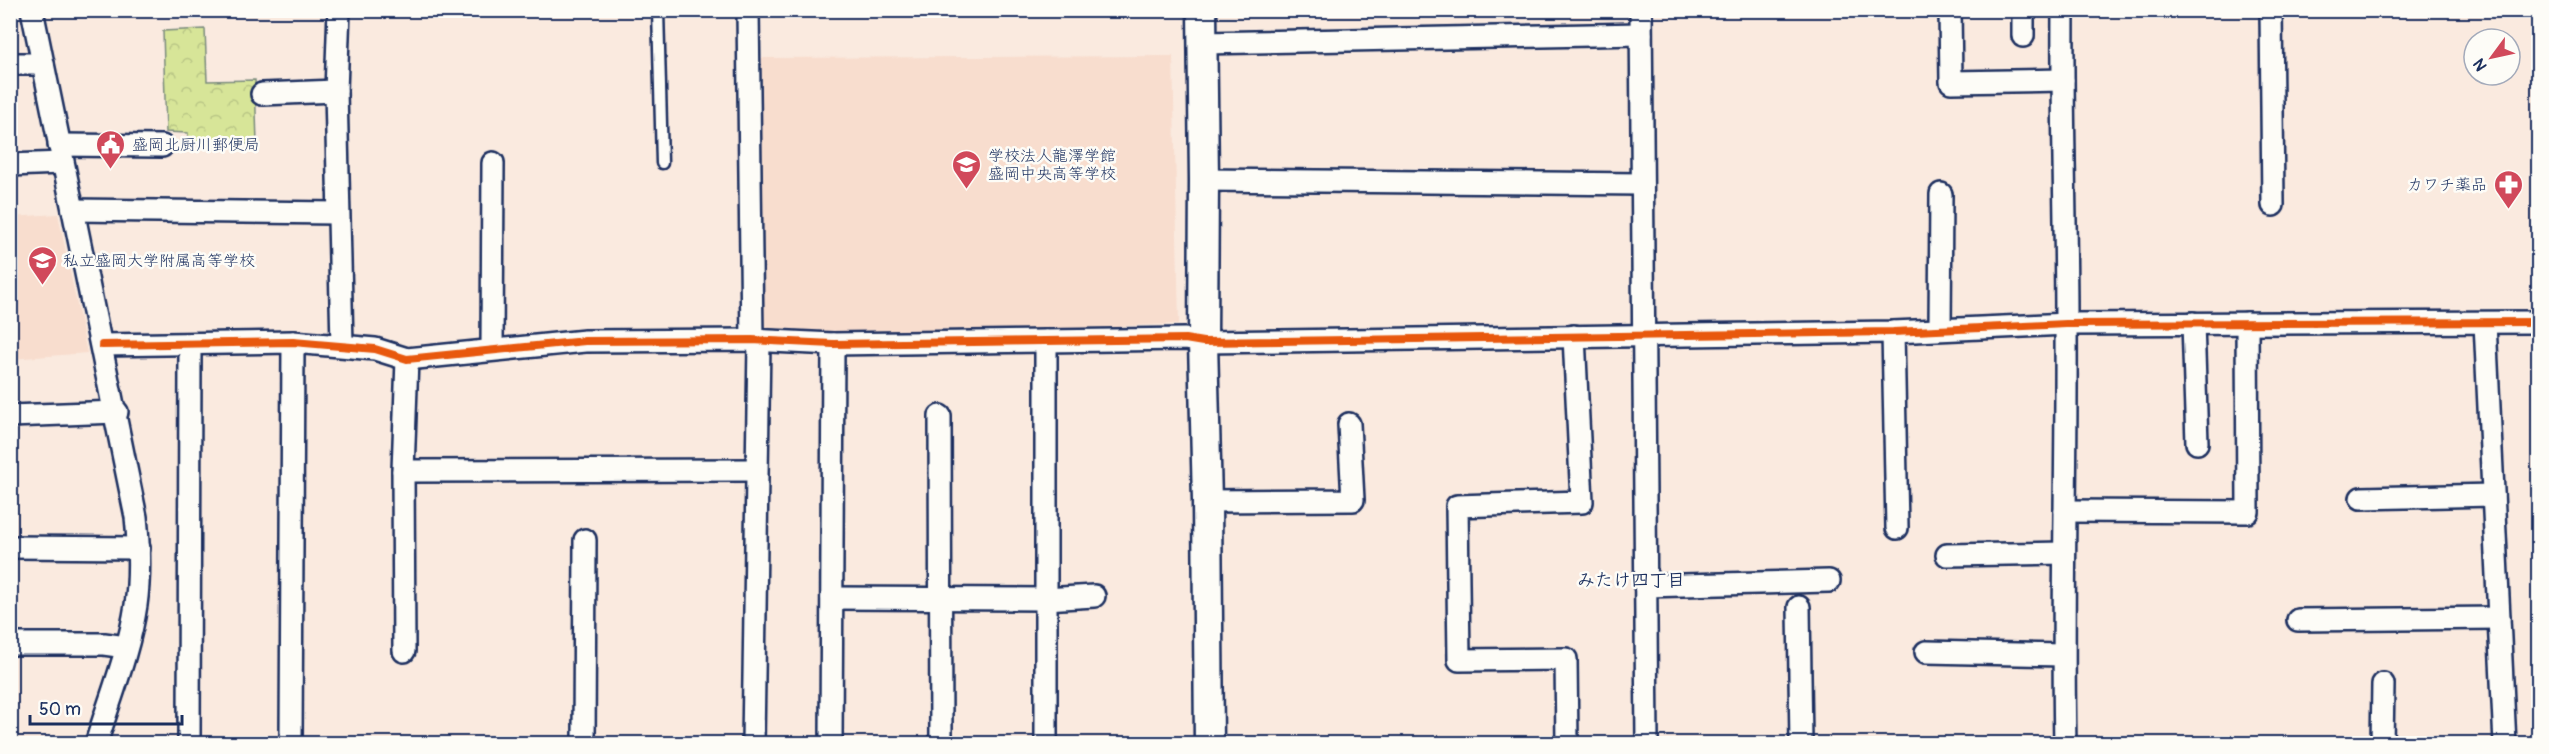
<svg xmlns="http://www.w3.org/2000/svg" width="2549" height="754" viewBox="0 0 2549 754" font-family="Pangolin,'Klee One',sans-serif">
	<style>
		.built { fill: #f8ddce }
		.forest { fill: url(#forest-crowns); stroke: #798a7b; stroke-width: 1.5 }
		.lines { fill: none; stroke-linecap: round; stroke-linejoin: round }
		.lane-casing { stroke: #1b2f5e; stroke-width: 15 }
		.street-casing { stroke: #1b2f5e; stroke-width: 26 }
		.secondary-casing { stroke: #1b2f5e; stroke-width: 33 }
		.lane { stroke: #fdfcf7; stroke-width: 10 }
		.street { stroke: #fdfcf7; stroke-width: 21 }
		.secondary { stroke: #fdfcf7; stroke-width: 28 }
		.cycleway-casing { stroke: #fdfcf7; stroke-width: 11 }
		.cycleway { stroke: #e8590c; stroke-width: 8 }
		.labels { text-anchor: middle; stroke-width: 5; stroke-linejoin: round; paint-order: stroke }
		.poi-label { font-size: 16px; fill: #1b2f5e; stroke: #fdfcf7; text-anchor: start }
		.neighbourhood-label { font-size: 18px; font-weight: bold; fill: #1b2f5e; stroke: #fdfcf7 }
	</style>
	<defs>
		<pattern id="forest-crowns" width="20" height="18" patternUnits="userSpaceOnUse" patternTransform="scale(1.5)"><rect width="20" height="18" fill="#d7e598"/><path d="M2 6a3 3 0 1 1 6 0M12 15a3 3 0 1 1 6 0" fill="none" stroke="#b8c585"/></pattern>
	</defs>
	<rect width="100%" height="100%" fill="#faeadf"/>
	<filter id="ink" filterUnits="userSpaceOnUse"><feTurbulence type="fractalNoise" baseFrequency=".0167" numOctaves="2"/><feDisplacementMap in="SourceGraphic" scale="12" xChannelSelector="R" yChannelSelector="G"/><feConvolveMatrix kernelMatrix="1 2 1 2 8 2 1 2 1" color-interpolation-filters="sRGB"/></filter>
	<g filter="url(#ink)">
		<g class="built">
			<path d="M1173 56 1179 324 1120 326 1119 331 772 336 758 323V58Z"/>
			<path d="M58 214 87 353 11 359V217Z"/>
		</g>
		<path class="forest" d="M205 29 207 81 255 80 257 144 188 143V133L166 132 163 31Z"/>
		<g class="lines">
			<defs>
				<path id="lane" d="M658 10 662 163"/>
				<g id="street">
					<path d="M32 10 136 517C139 546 140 576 136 605 129 652 110 698 96 744"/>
					<path d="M339 10 336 91 342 345"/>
					<path d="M748 10 752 340"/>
					<path d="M1641 10 1647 744"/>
					<path d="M1950 10 1951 82 2063 80"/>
					<path d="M2023 10V36"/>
					<path d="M2063 10C2062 115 2066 220 2066 325 2067 464 2062 604 2065 744"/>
					<path d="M2271 10 2273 205"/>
					<path d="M1203 43 1641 34"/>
					<path d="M10 64H43"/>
					<path d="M262 94 336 91"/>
					<path d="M59 145 162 146"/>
					<path d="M10 165 62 163"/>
					<path d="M1204 180 1642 184"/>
					<path d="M73 210 338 213"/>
					<path d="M2193 323 2197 443"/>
					<path d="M2485 323 2505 744"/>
					<path d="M1940 329 1941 194"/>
					<path d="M1893 332 1897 528"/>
					<path d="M102 345 293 342 375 349 407 359 585 341 752 340 833 344 1185 339 1203 342 1893 332 2066 324 2538 322"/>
					<path d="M492 349 493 163"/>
					<path d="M10 416 117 412"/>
					<path d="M940 416 941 744"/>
					<path d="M403 471 756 470"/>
					<path d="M2361 498 2493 495"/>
					<path d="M1207 501 1353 500 1349 424"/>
					<path d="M2065 511 2248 512 2247 323"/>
					<path d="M10 547 139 548"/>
					<path d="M1947 555 2064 553"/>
					<path d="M1645 586 1829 581"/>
					<path d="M832 598 1045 599 1094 596"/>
					<path d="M1799 607 1801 744"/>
					<path d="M2298 620 2499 618"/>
					<path d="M10 644H104L126 647"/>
					<path d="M404 651 403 471 407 359"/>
					<path d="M1926 652 2063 655"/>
					<path d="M189 744 190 344"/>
					<path d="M291 744 293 342"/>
					<path d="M584 744 585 540"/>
					<path d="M753 744 759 342"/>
					<path d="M831 744 833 344"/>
					<path d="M1046 744V341"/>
					<path d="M1567 744 1566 659 1459 660 1457 506 1582 502 1574 336"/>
					<path d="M2382 744 2383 684"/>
				</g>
				<path id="secondary" d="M1202 10 1204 180 1203 342 1207 501 1209 744"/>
			</defs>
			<use href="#lane" class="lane-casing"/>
			<use href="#street" class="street-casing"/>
			<use href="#secondary" class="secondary-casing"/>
			<use href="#lane" class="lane"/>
			<use href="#street" class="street"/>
			<use href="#secondary" class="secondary"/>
			<defs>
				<path id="cycleway" d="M102 345 293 342 375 349 407 359 585 341 752 340 833 344 1185 339 1203 342 1893 332 2066 324 2538 322"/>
			</defs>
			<use href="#cycleway" class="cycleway-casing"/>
			<use href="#cycleway" class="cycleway"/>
		</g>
	</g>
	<defs>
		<symbol id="civic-pin" viewBox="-11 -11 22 30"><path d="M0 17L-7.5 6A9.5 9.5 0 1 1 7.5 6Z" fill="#d1495b" stroke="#fdfcf7"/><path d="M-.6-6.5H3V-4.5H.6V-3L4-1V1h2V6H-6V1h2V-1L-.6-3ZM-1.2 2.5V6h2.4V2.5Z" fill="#fff"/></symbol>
		<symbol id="school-pin" viewBox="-11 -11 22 30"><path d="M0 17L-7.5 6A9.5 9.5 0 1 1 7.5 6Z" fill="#d1495b" stroke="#fdfcf7"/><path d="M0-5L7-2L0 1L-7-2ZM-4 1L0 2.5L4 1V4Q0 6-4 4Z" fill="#fff"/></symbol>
		<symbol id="pharmacy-pin" viewBox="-11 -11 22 30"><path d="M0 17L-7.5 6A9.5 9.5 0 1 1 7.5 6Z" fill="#d1495b" stroke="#fdfcf7"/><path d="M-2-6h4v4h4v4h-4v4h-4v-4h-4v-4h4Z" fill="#fff"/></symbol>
	</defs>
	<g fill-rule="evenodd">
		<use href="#civic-pin" x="94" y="128" width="33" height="45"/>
		<use href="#school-pin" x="950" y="148" width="33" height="45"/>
		<use href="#pharmacy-pin" x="2492" y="168" width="33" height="45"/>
		<use href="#school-pin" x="26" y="244" width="33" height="45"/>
	</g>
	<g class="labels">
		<g class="poi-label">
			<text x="132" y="150">盛岡北厨川郵便局</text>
			<text x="988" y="161">学校法人龍澤学館<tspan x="988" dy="18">盛岡中央高等学校</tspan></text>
			<text x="2487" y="190" text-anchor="end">カワチ薬品</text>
			<text x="63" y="266">私立盛岡大学附属高等学校</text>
		</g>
		<g class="neighbourhood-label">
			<text x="1631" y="586">みたけ四丁目</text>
		</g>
	</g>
	<rect width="2549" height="754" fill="none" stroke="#fdfcf7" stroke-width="36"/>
	<rect x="18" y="18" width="2513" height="718" fill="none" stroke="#1b2f5e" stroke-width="2" filter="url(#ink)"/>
	<g transform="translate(2492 57) rotate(237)"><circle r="28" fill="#fdfcf7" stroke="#a3aaba" stroke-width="1.5"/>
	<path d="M0-4.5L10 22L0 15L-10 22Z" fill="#d1495b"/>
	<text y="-9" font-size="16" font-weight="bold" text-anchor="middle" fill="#1b2f5e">N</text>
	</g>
	<path d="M30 715v9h152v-9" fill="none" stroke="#1b2f5e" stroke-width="3"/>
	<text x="39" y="715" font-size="18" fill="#1b2f5e" stroke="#fdfcf7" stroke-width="4.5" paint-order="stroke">50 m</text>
</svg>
